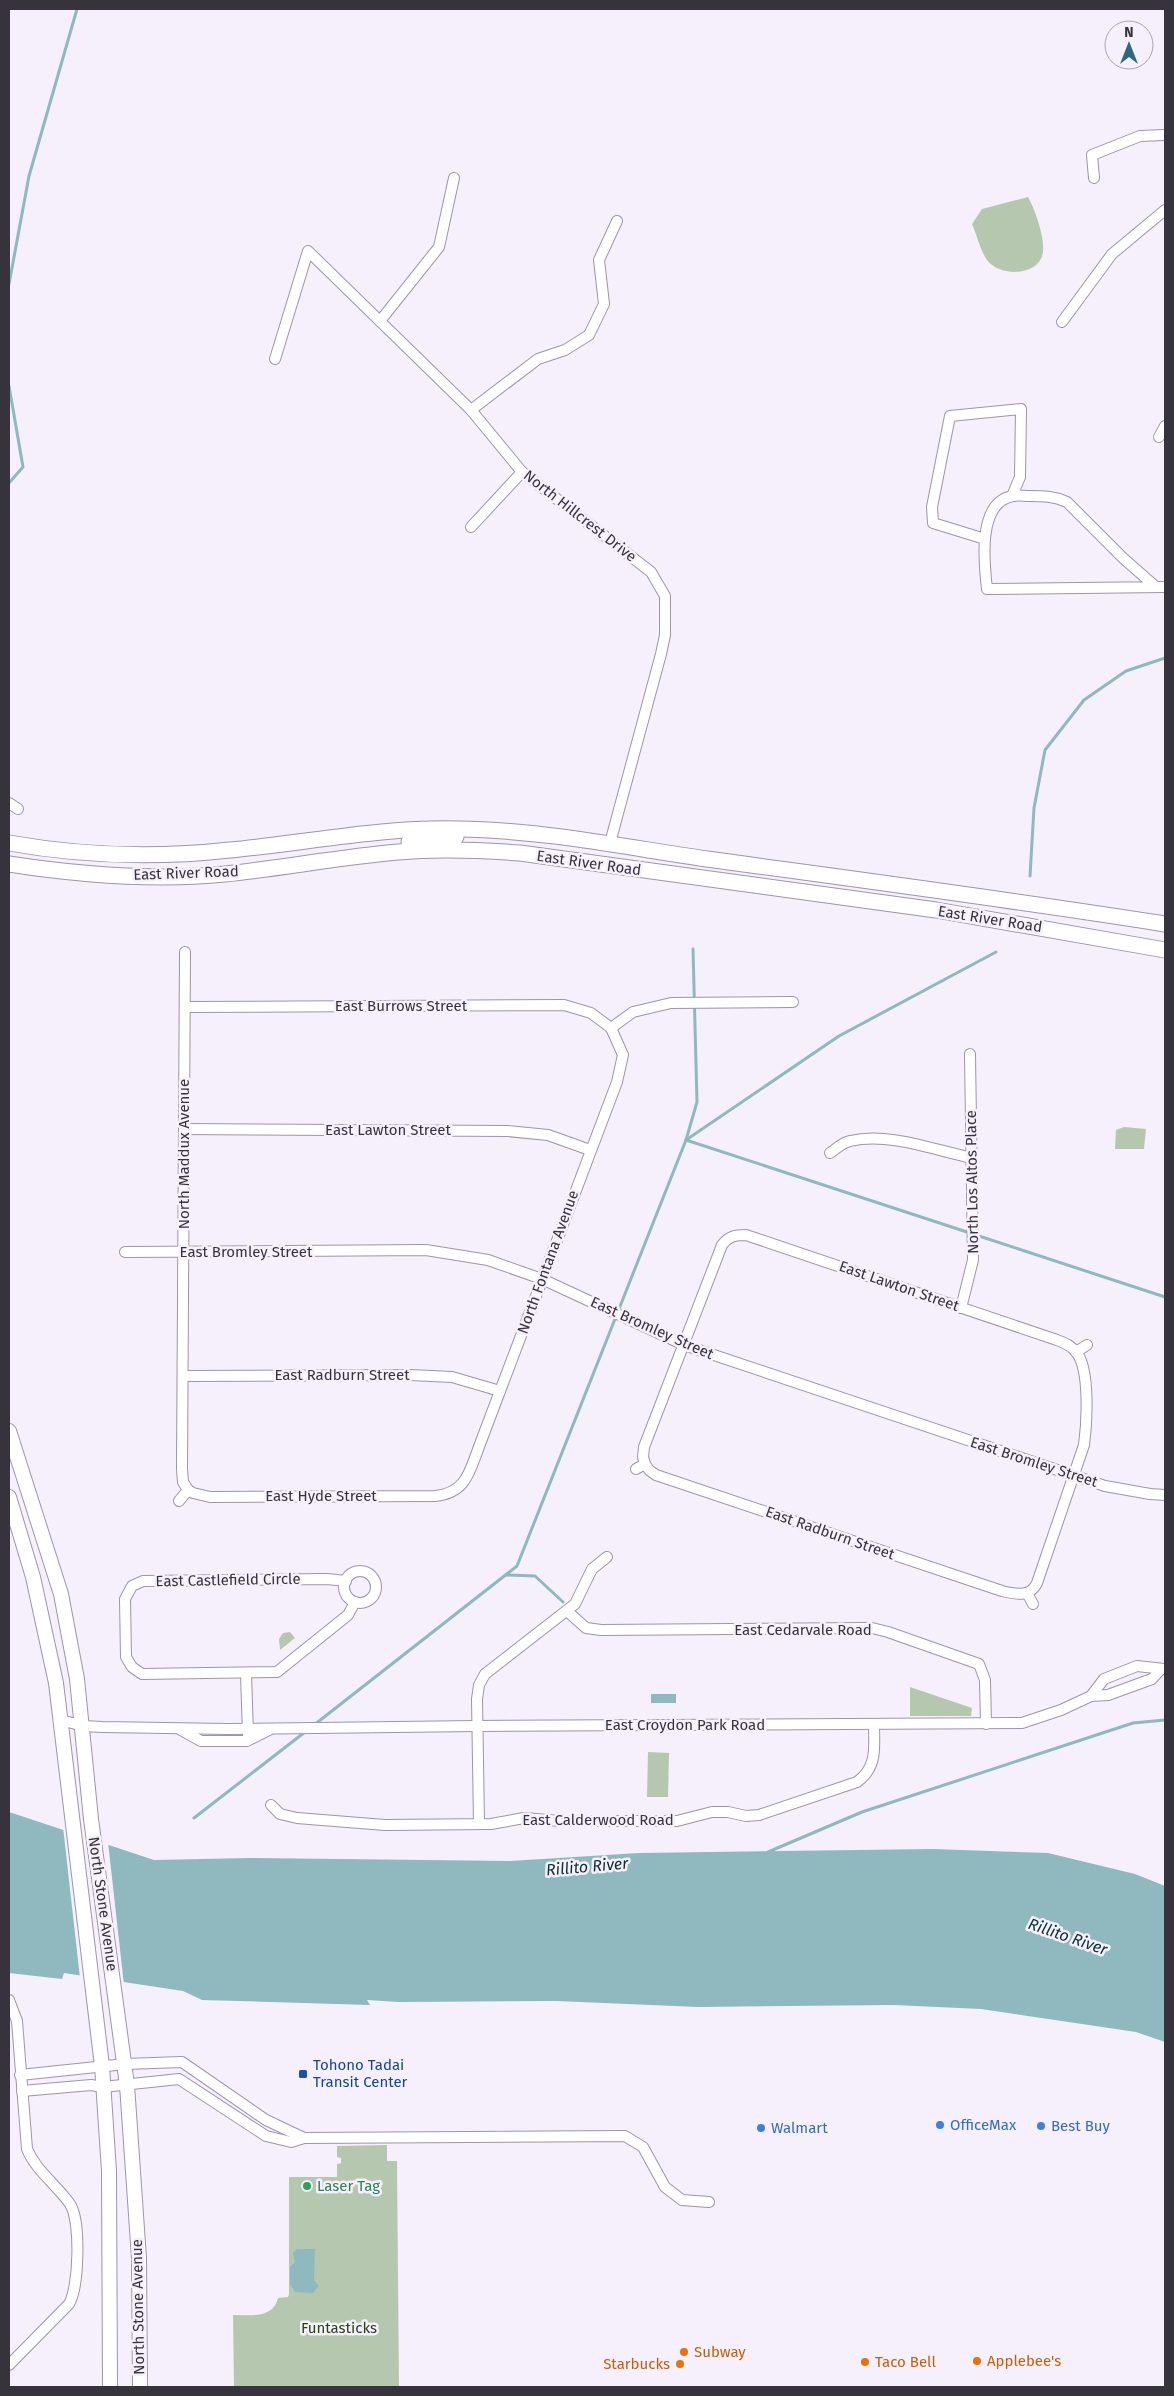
<svg xmlns="http://www.w3.org/2000/svg" width="1174" height="2396" viewBox="0 0 1174 2396" font-family="'Fira Sans',sans-serif">
	<style>
		.green { fill: #b6c7af }
		.water { fill: #8fb8bf }
		.pier { fill: #f5f0fb }
		.lines { fill: none; stroke-linecap: round; stroke-linejoin: round }
		.stream { stroke: #8fb8bf; stroke-width: 3 }
		.minor-casing { stroke: #9e94ac; stroke-width: 12 }
		.secondary-casing { stroke: #9e94ac; stroke-width: 16 }
		.primary-casing { stroke: #9e94ac; stroke-width: 17 }
		.minor { stroke: #fff; stroke-width: 10 }
		.secondary { stroke: #fff; stroke-width: 14 }
		.primary { stroke: #fff; stroke-width: 15 }
		.transit-dot { fill: #1a4fb4; stroke: #f5f0fb; stroke-width: 2 }
		.shop-dot { fill: #3f7fe0; stroke: #f5f0fb; stroke-width: 2 }
		.leisure-dot { fill: #2e9e5b; stroke: #f5f0fb; stroke-width: 2 }
		.food-dot { fill: #e8710a; stroke: #f5f0fb; stroke-width: 2 }
		.labels { text-anchor: middle; stroke-width: 5; stroke-linejoin: round; paint-order: stroke }
		.street-label { font-size: 15px; fill: #37333d; stroke: #f5f0fb }
		.transit-label { font-size: 15px; fill: #164399; stroke: #f5f0fb; text-anchor: start }
		.shop-label { font-size: 15px; fill: #366cbe; stroke: #f5f0fb; text-anchor: start }
		.leisure-label { font-size: 15px; fill: #27864d; stroke: #f5f0fb; text-anchor: start }
		.park-label { font-size: 15px; fill: #264219; stroke: #f5f0fb }
		.food-label { font-size: 15px; fill: #c56008; stroke: #f5f0fb; text-anchor: start }
		.water-label { font-size: 16px; font-style: italic; fill: #083137; stroke: #f5f0fb }
	</style>
	<rect width="100%" height="100%" fill="#f5f0fb"/>
	<g class="green">
		<path d="M1028 197C1035 209 1045 238 1043 252 1040 277 999 277 987 260 980 250 977 235 972 224L982 209Z"/>
		<path d="M1124 1127 1146 1129 1144 1149H1115L1116 1130Z"/>
		<path d="M290 1632 295 1638 280 1650 279 1639 283 1633Z"/>
		<path d="M910 1687 972 1708 971 1716H910Z"/>
		<path d="M648 1752 669 1753 668 1797H647Z"/>
		<path d="M387 2145V2161H397L399 2387H234L233 2315C250 2315 273 2319 278 2298L288 2297 289 2294V2177H337V2164L341 2163V2158L337 2157V2146Z"/>
	</g>
	<g class="water">
		<rect x="651" y="1694" width="25" height="9"/>
		<path d="M9 1812 154 1860 251 1858 510 1861 639 1853 933 1849 1048 1853 1135 1874 1165 1886V2042L1136 2032 981 2009 894 2005 698 2007 557 2001 399 2002 367 2000 370 2005 202 2000 183 1991 64 1973 62 1979 9 1973Z"/>
		<path d="M297 2249H315L314 2280 319 2286 313 2293 295 2292 290 2284V2267L295 2262 293 2253Z"/>
	</g>
	<path class="pier" d="M63 1827 108 1842 124 1985 80 1978Z"/>
	<g class="lines">
		<g class="stream">
			<path d="M9 284 29 176 77 9"/>
			<path d="M9 386 23 467 9 483"/>
			<path d="M1030 876 1034 808 1045 750 1084 700 1126 671 1165 658"/>
			<path d="M693 949 697 1102 686 1140 970 1233"/>
			<path d="M976 1235 1165 1297"/>
			<path d="M506 1575 535 1576 563 1602"/>
			<path d="M314 1725 517 1566 686 1140 839 1036 996 952"/>
			<path d="M194 1818 305 1732"/>
			<path d="M768 1852 862 1812 1133 1723 1165 1720"/>
		</g>
		<defs>
			<g id="minor">
				<path d="M1094 178 1092 155 1140 136 1165 135"/>
				<path d="M380 321 439 247 454 178"/>
				<path d="M1062 322 1112 254 1165 210"/>
				<path d="M275 359 308 251 471 410 522 472 651 572 665 596V635L661 654 610 843"/>
				<path d="M471 410 538 359 565 350 589 335 604 304 599 260 617 221"/>
				<path d="M1159 437 1165 426"/>
				<path d="M471 527 522 472"/>
				<path d="M985 539 933 523 932 507 950 416 1021 409 1020 477 1012 496"/>
				<path d="M1156 587 1123 558 1067 502C1054 496 1043 496 1029 496 1024 496 1018 495 1013 496 977 502 984 563 987 589L1165 587"/>
				<path d="M9 803 18 809"/>
				<path d="M185 1007 564 1005 591 1013 611 1028"/>
				<path d="M611 1028 633 1012 671 1003 793 1002"/>
				<path d="M184 1129 507 1131 548 1135 590 1150"/>
				<path d="M830 1153C836 1149 843 1142 850 1141 889 1132 934 1150 972 1158"/>
				<path d="M125 1252 426 1250 488 1260 542 1279 684 1345 1105 1486 1150 1494 1165 1495"/>
				<path d="M961 1308 973 1260 970 1054"/>
				<path d="M1076 1352 1087 1345"/>
				<path d="M183 1376 410 1375 452 1377 500 1391"/>
				<path d="M636 1469 645 1464 649 1470 656 1475 1002 1591C1015 1594 1030 1598 1037 1583L1084 1445C1087 1423 1090 1371 1077 1353 1072 1346 1065 1343 1057 1340L746 1235C735 1235 729 1236 722 1245L644 1447 643 1457 645 1464"/>
				<path d="M188 1490 193 1493 210 1497 435 1496C467 1493 470 1470 480 1444L617 1082 623 1055 611 1028"/>
				<path d="M179 1501 188 1490 183 1482 182 1469 185 952"/>
				<circle cx="360" cy="1587" r="16"/>
				<path d="M346 1581 327 1579 143 1581 132 1586 125 1599 126 1657 132 1667 142 1674 277 1672 348 1615 355 1602"/>
				<path d="M1027 1593 1033 1604"/>
				<path d="M567 1611 586 1628 601 1630 872 1628 888 1632 979 1664 985 1680 986 1724"/>
				<path d="M246 1673 248 1735"/>
				<path d="M1091 1696 1104 1679 1137 1666 1164 1669"/>
				<path d="M61 1720 83 1726 102 1727 228 1729 477 1726 1022 1723 1061 1710 1091 1696 1108 1695 1152 1679 1161 1669"/>
				<path d="M181 1730 201 1741H247L269 1730"/>
				<path d="M271 1805 280 1814 297 1818 385 1825 491 1824 524 1818 560 1821H677L712 1812H728L746 1816 759 1815 857 1782C878 1767 874 1747 874 1724"/>
				<path d="M479 1824 477 1699 479 1685 485 1674 575 1604 592 1569 607 1557"/>
				<path d="M9 2000 17 2021 27 2149C36 2171 57 2185 70 2204 81 2221 79 2287 69 2304L9 2365"/>
				<path d="M20 2075 125 2064 182 2062 266 2120 304 2138"/>
				<path d="M22 2091 91 2085 103 2087 179 2079 266 2136 291 2142 304 2138 625 2136 643 2147 665 2187 682 2200 709 2202"/>
			</g>
			<g id="secondary">
				<path d="M9 1431 61 1594 77 1679 91 1819 127 2085 139 2258 140 2387"/>
				<path d="M9 1497 33 1577 56 1683 102 2066 109 2171 110 2387"/>
			</g>
			<g id="primary">
				<path d="M409 842 456 837"/>
				<path d="M9 843C82 856 157 858 230 850 306 843 381 827 458 829 542 830 624 847 707 859 860 880 1013 900 1165 924"/>
				<path d="M9 864C80 875 153 881 225 874 283 868 340 857 398 852 439 848 480 850 520 853L936 910 1165 950"/>
			</g>
		</defs>
		<use href="#minor" class="minor-casing"/>
		<use href="#secondary" class="secondary-casing"/>
		<use href="#primary" class="primary-casing"/>
		<use href="#minor" class="minor"/>
		<use href="#secondary" class="secondary"/>
		<use href="#primary" class="primary"/>
	</g>
	<rect class="transit-dot" x="298" y="2069" width="10" height="10" rx="2.5"/>
	<g class="shop-dot">
		<circle cx="940" cy="2125" r="5"/>
		<circle cx="1041" cy="2126" r="5"/>
		<circle cx="761" cy="2128" r="5"/>
	</g>
	<circle class="leisure-dot" cx="307" cy="2186" r="5"/>
	<g class="food-dot">
		<circle cx="684" cy="2352" r="5"/>
		<circle cx="977" cy="2361" r="5"/>
		<circle cx="865" cy="2362" r="5"/>
		<circle cx="680" cy="2364" r="5"/>
	</g>
	<g class="labels">
		<g class="street-label">
			<text transform="translate(580 516) rotate(38)" y="5">North Hillcrest Drive</text>
			<text transform="translate(589 863) rotate(8)" y="5">East River Road</text>
			<text transform="translate(186 873) rotate(-2)" y="5">East River Road</text>
			<text transform="translate(990 919) rotate(9)" y="5">East River Road</text>
			<text x="401" y="1011">East Burrows Street</text>
			<text x="388" y="1135">East Lawton Street</text>
			<text transform="translate(184 1154) rotate(-90)" y="5">North Maddux Avenue</text>
			<text transform="translate(972 1182) rotate(-91)" y="5">North Los Altos Place</text>
			<text x="246" y="1257">East Bromley Street</text>
			<text transform="translate(548 1262) rotate(-70)" y="5">North Fontana Avenue</text>
			<text transform="translate(899 1286) rotate(19)" y="5">East Lawton Street</text>
			<text transform="translate(652 1328) rotate(24)" y="5">East Bromley Street</text>
			<text x="342" y="1380">East Radburn Street</text>
			<text transform="translate(1034 1462) rotate(18)" y="5">East Bromley Street</text>
			<text x="321" y="1501">East Hyde Street</text>
			<text transform="translate(830 1533) rotate(19)" y="5">East Radburn Street</text>
			<text transform="translate(228 1580) rotate(-1)" y="5">East Castlefield Circle</text>
			<text x="803" y="1635">East Cedarvale Road</text>
			<text x="685" y="1730">East Croydon Park Road</text>
			<text x="598" y="1825">East Calderwood Road</text>
			<text transform="translate(103 1904) rotate(82)" y="5">North Stone Avenue</text>
			<text transform="translate(138 2307) rotate(-91)" y="5">North Stone Avenue</text>
		</g>
		<g class="transit-label">
			<text x="313" y="2070">Tohono Tadai<tspan x="313" dy="17">Transit Center</tspan></text>
		</g>
		<g class="shop-label">
			<text x="950" y="2130">OfficeMax</text>
			<text x="1051" y="2131">Best Buy</text>
			<text x="771" y="2133">Walmart</text>
		</g>
		<g class="leisure-label">
			<text x="317" y="2191">Laser Tag</text>
		</g>
		<g class="park-label">
			<text x="339" y="2333">Funtasticks</text>
		</g>
		<g class="food-label">
			<text x="694" y="2357">Subway</text>
			<text x="987" y="2366">Applebee's</text>
			<text x="875" y="2367">Taco Bell</text>
			<text x="670" y="2369" text-anchor="end">Starbucks</text>
		</g>
		<g class="water-label">
			<text transform="translate(587 1866) rotate(-5)" y="6">Rillito River</text>
			<text transform="translate(1068 1936) rotate(19)" y="6">Rillito River</text>
		</g>
	</g>
	<rect width="1174" height="2396" fill="none" stroke="#37333d" stroke-width="20"/>
	<g transform="translate(1129 45)"><circle r="24" fill="#f5f0fb" stroke="#a9a4af"/>
	<path d="M0-4L9 19L0 12L-9 19Z" fill="#2f6681"/>
	<text y="-8" font-size="14" font-weight="bold" text-anchor="middle" fill="#37333d">N</text>
	</g>
</svg>
